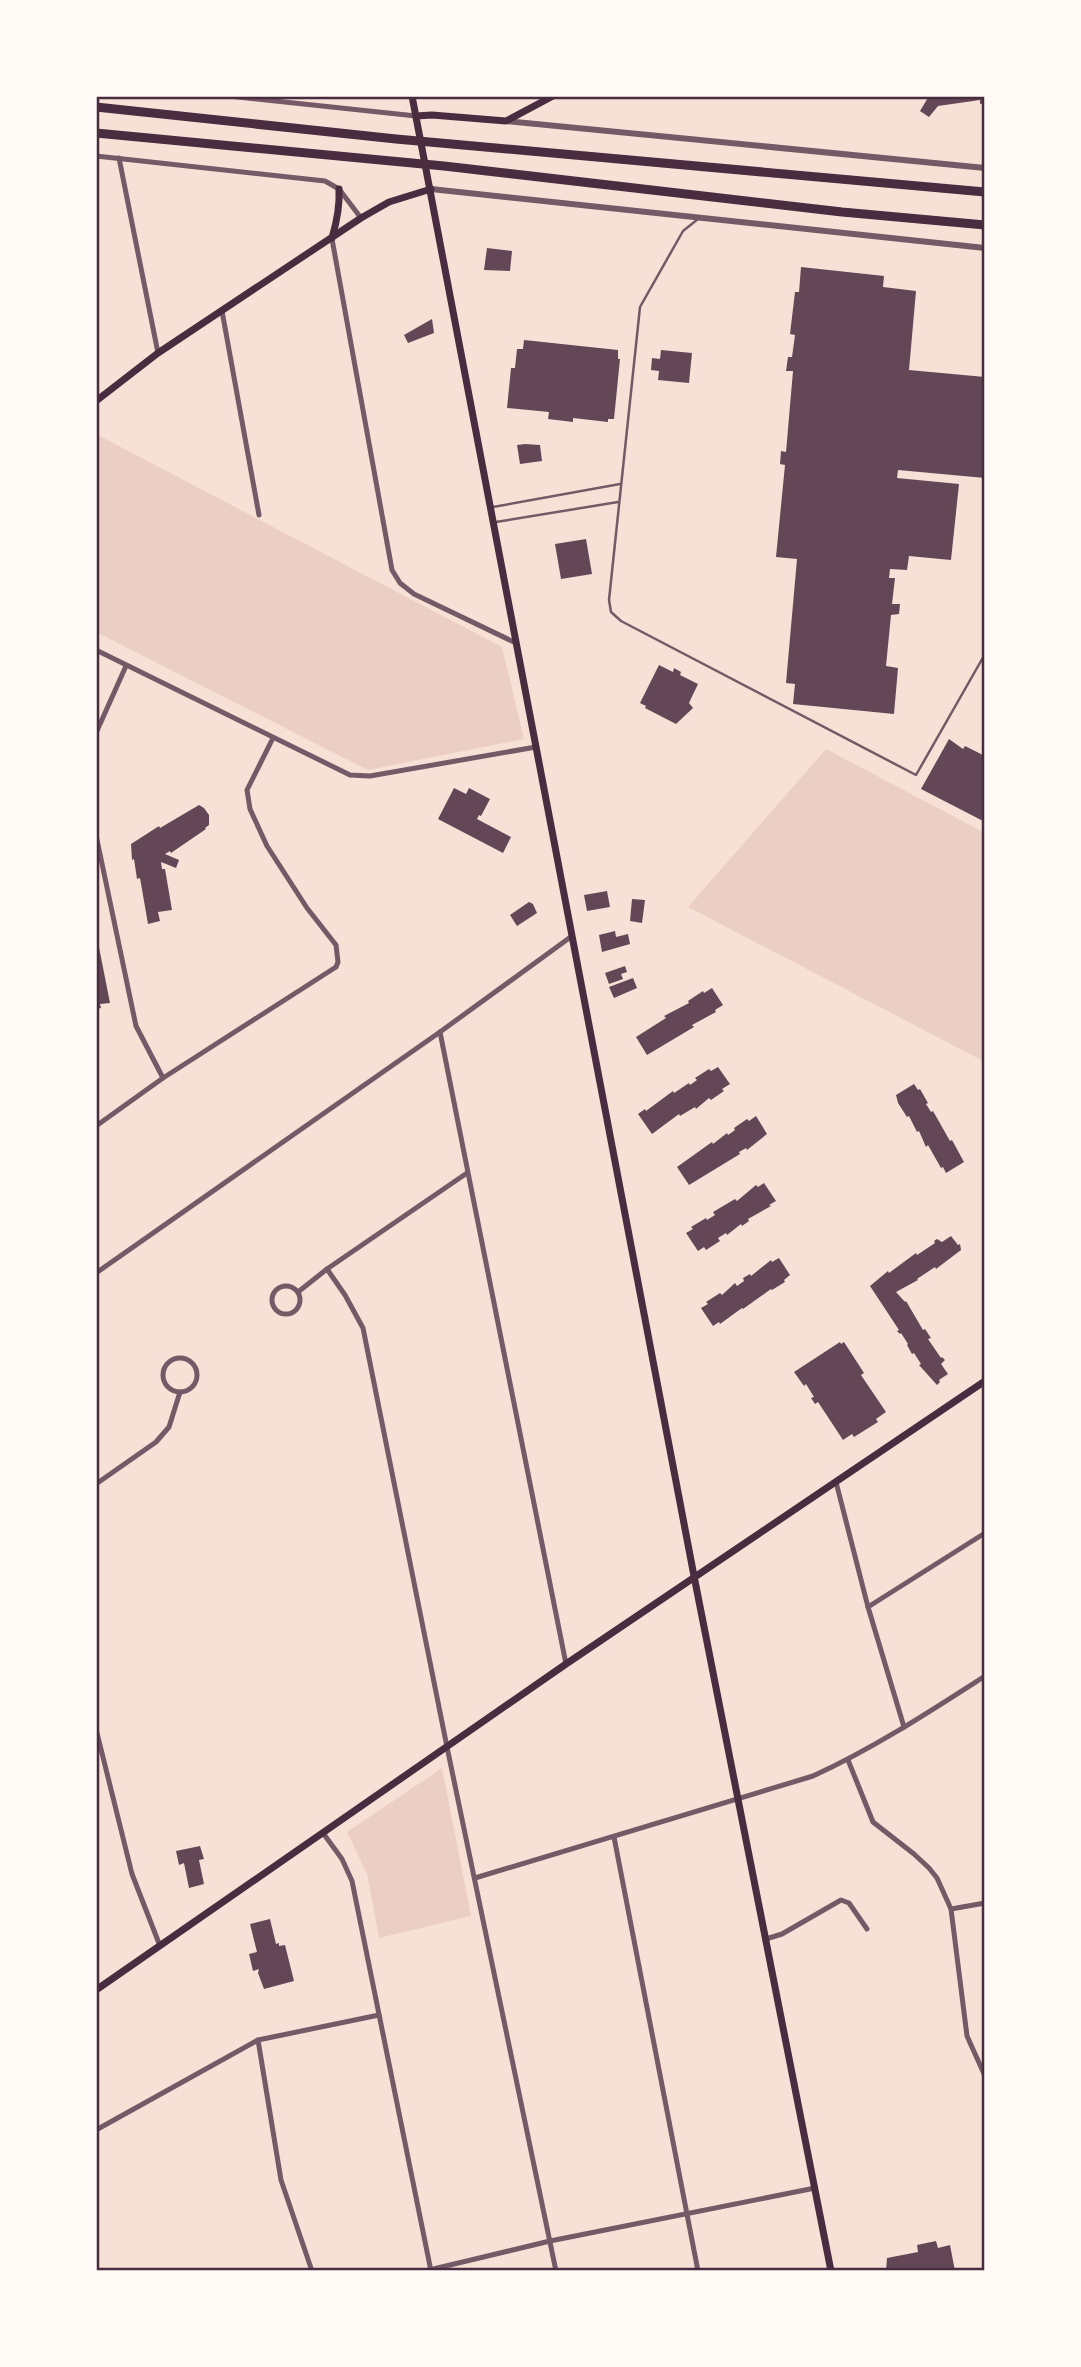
<svg xmlns="http://www.w3.org/2000/svg" width="1081" height="2367" viewBox="0 0 1081 2367" font-family="Montserrat,sans-serif">
	<style>
		.green { fill: #ebcfc5 }
		.building { fill: #644757 }
		.lines { fill: none; stroke-linecap: round; stroke-linejoin: round }
		.service { stroke: #755966; stroke-width: 2.5 }
		.minor { stroke: #755966; stroke-width: 5 }
		.tertiary { stroke: #755966; stroke-width: 6 }
		.secondary { stroke: #4a2c40; stroke-width: 7 }
		.motorway { stroke: #4a2c40; stroke-width: 9 }
		.neatline { fill: none; stroke: #4a2c40; stroke-width: 2.5 }
	</style>
	<rect width="100%" height="100%" fill="#f7e1d7"/>
	<g class="green">
		<path d="M96 434 502 647 524 739 368 770 96 632Z"/>
		<path d="M826 749 985 833V1062L688 907Z"/>
		<path d="M442 1768 471 1916 379 1938 367 1874 347 1832Z"/>
	</g>
	<g class="building">
		<path d="M929 96H985V103L980 104V100L938 106 929 117 920 111Z"/>
		<path d="M487 248 512 251 510 271 484 270Z"/>
		<path d="M801 267 884 276 883 287 916 291 909 370 985 377V478L898 470 897 478 959 484 951 560 909 556 907 570 890 569 889 578H895L892 604H900L899 614 891 615 886 666 898 668 894 714 793 704 795 684 786 683 797 559 776 557 785 465 780 464 781 451 786 452 793 371H786L788 357H792L795 335 790 334 795 292H799Z"/>
		<path d="M432 319 434 333 408 343 404 335Z"/>
		<path d="M524 340 618 350V359H620L614 419H608V422L573 418V422L548 419 549 412 507 408 511 368H515L517 349H523Z"/>
		<path d="M661 350 692 353 689 383 658 380 659 371 651 370 652 358 660 359Z"/>
		<path d="M525 444 540 445 542 461 520 464 517 445Z"/>
		<path d="M586 539 592 574 561 579 555 544Z"/>
		<path d="M659 665 673 672 674 668 681 672 680 675 698 684 689 703 693 708 676 724 645 708 646 706 640 703Z"/>
		<path d="M949 739 963 749 965 746 985 756V822L921 789Z"/>
		<path d="M454 788 466 794 469 788 490 799 481 816 479 815 477 819 511 837 503 853 438 819Z"/>
		<path d="M199 805 204 808 209 815V825L205 828 206 829 171 853 170 851 165 854 179 860 176 868 161 862 162 869H165L172 910 158 912 160 921 148 924 140 878 137 879 134 859 132 860 131 844 159 826 160 828Z"/>
		<path d="M607 891 610 907 587 911 584 895Z"/>
		<path d="M632 899 645 900 642 923 630 921Z"/>
		<path d="M529 902 533 904 537 913 517 926 510 915Z"/>
		<path d="M615 931 616 937 628 934 630 944 602 952 599 935Z"/>
		<path d="M96 932 110 1003 100 1004 101 1008 96 1009Z"/>
		<path d="M625 966 627 972 621 974 623 979 609 984 605 973Z"/>
		<path d="M633 978 637 988 614 998 609 987Z"/>
		<path d="M712 988 723 1005 715 1010 716 1012 692 1025 694 1027 647 1055 636 1037 666 1018 664 1016 689 1003 688 1001 703 991 704 993Z"/>
		<path d="M718 1067 730 1084 722 1089 724 1091 711 1100 709 1098 696 1109 695 1107 680 1116 679 1114 652 1134 638 1114 645 1109 646 1111 673 1091 674 1093 689 1083 690 1085 697 1080 695 1078 709 1069 711 1071Z"/>
		<path d="M914 1084 918 1090 920 1089 928 1103 926 1104 931 1112 933 1111 950 1141 952 1140 964 1162 946 1173 943 1167 941 1168 928 1145 926 1147 919 1131 917 1132 909 1116 907 1117 898 1103 896 1095Z"/>
		<path d="M756 1116 767 1134 747 1150 746 1148 739 1152 740 1154 689 1185 677 1167 712 1142 713 1144 727 1133 728 1135 735 1130 734 1128 747 1119 749 1121Z"/>
		<path d="M764 1183 776 1201 769 1205 771 1206 748 1219 749 1221 742 1226 741 1224 727 1235 726 1233 718 1238 720 1241 706 1250 704 1247 698 1251 686 1233 693 1229 691 1227 706 1218 707 1220 715 1215 713 1212 735 1199 737 1201 756 1185 758 1187Z"/>
		<path d="M951 1236 958 1245 960 1244 961 1250 936 1269 935 1267 917 1279 918 1280 896 1292 905 1302 906 1301 923 1330 925 1329 931 1338 928 1339 941 1358 942 1357 945 1360 941 1364 948 1374 939 1380 940 1382 937 1385 919 1365 921 1364 914 1353 912 1354 907 1345 908 1344 901 1333 900 1334 897 1331 899 1330 870 1286 888 1271 889 1273 916 1253 917 1255 935 1243 934 1241 937 1239 942 1242Z"/>
		<path d="M779 1258 790 1275 784 1280 785 1282 772 1290 771 1289 743 1309 742 1308 720 1324 719 1322 713 1326 701 1308 708 1304 706 1302 720 1293 722 1295 735 1283 737 1286 744 1281 743 1278 750 1274 751 1276 771 1260 772 1262Z"/>
		<path d="M840 1342 841 1344 844 1342 864 1373 861 1375 886 1412 876 1419 878 1422 854 1437 852 1434 843 1440 818 1402 815 1404 811 1398 814 1397 806 1384 804 1386 794 1372Z"/>
		<path d="M200 1846 204 1859 199 1860 204 1884 189 1888 184 1863 179 1865 176 1851Z"/>
		<path d="M270 1919 276 1944 279 1943V1946L285 1945 294 1981 264 1989 258 1973 259 1969 253 1971 249 1954 257 1952 250 1924Z"/>
		<path d="M936 2241 938 2248 950 2245 955 2271H886L887 2258 918 2252 917 2245Z"/>
	</g>
	<g class="lines">
		<g class="service">
			<path d="M698 219 683 231 640 307 609 600 611 612 621 621 916 775 985 654"/>
			<path d="M493 507 620 484"/>
			<path d="M496 522 618 502"/>
		</g>
		<g class="minor">
			<path d="M229 96 416 116"/>
			<path d="M96 156 325 181 339 189 361 218"/>
			<path d="M119 158 158 353"/>
			<path d="M332 239 392 570 400 583 414 594 516 643"/>
			<path d="M222 311 259 515"/>
			<path d="M96 650 350 775 370 776 536 747"/>
			<path d="M96 733 126 666"/>
			<path d="M96 835 136 1026 163 1078"/>
			<path d="M440 1032 566 1664"/>
			<path d="M96 1126 163 1078 336 967 338 962 336 945 307 908 267 846 250 809 247 790 273 738"/>
			<path d="M327 1269 345 1295 363 1328 447 1747 556 2271"/>
			<path d="M96 1273 440 1032 572 936"/>
			<circle cx="286" cy="1300" r="14"/>
			<path d="M298 1292 327 1269 467 1173"/>
			<circle cx="180" cy="1375" r="17"/>
			<path d="M836 1482 868 1607 904 1727"/>
			<path d="M96 1484 156 1442 169 1427 180 1392"/>
			<path d="M868 1607 985 1533"/>
			<path d="M96 1729 132 1874 160 1946"/>
			<path d="M848 1760 873 1822 914 1854 929 1868 937 1878 951 1909 967 2036 985 2076"/>
			<path d="M323 1833 342 1859 352 1881 431 2271"/>
			<path d="M614 1837 698 2271"/>
			<path d="M475 1878 813 1776C874 1748 929 1712 985 1676"/>
			<path d="M951 1909 985 1903"/>
			<path d="M766 1939 782 1934 841 1900 849 1903 867 1929"/>
			<path d="M258 2040 281 2180 312 2271"/>
			<path d="M96 2130 258 2040 379 2015"/>
			<path d="M425 2271 550 2241 815 2188"/>
		</g>
		<g class="tertiary">
			<path d="M506 121 985 168"/>
			<path d="M431 189 985 248"/>
		</g>
		<g class="secondary">
			<path d="M412 96 694 1576 831 2271"/>
			<path d="M416 116 432 115 506 121 553 96"/>
			<path d="M332 238C337 221 340 207 339 189"/>
			<path d="M96 401 158 353 361 218 389 202 431 189"/>
			<path d="M96 1990 566 1664 985 1381"/>
		</g>
		<g class="motorway">
			<path d="M96 107 396 139 985 192"/>
			<path d="M96 133 444 166 842 212 985 225"/>
		</g>
	</g>
	<rect width="1081" height="2367" fill="none" stroke="#fffaf5" stroke-width="196"/>
	<rect x="98" y="98" width="885" height="2171" class="neatline"/>
</svg>
